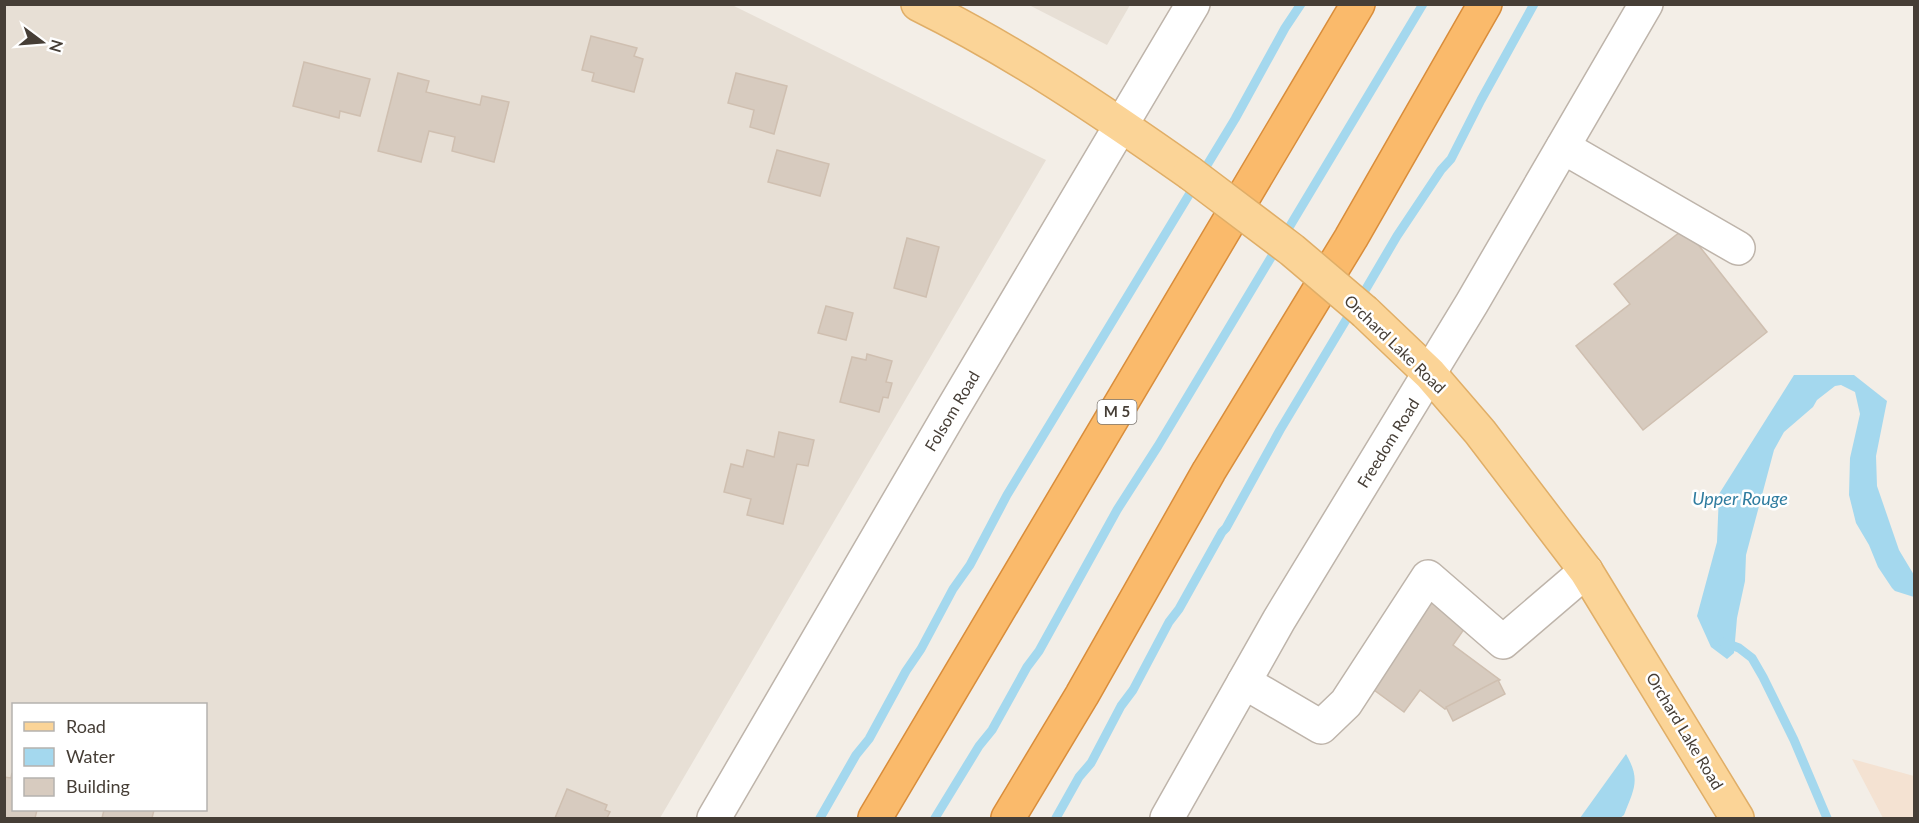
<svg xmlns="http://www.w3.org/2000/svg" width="1919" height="823" viewBox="0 0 1919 823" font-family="Lato,sans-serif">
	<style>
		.residential { fill: #e7dfd5; fill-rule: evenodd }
		.commercial { fill: #f4e2d2 }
		.water { fill: #a4d8ee }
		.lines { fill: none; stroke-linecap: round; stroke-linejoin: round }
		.stream { stroke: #a4d8ee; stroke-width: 9 }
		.building { fill: #d7cbbf; stroke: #cfbfb0; stroke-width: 1.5 }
		.minor-casing { stroke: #beb4aa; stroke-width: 36 }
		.major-casing { stroke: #e0ae67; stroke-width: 36 }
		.highway-casing { stroke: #d98d3b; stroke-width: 36 }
		.minor { stroke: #fff; stroke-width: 33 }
		.major { stroke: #fbd497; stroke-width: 33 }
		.highway { stroke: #faba6b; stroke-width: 33 }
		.major-bridge-casing { stroke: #e0ae67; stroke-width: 36; stroke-linecap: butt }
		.major-bridge { stroke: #fbd497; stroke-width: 33 }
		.labels { text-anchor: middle; stroke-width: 5; stroke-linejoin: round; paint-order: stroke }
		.shield { fill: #fff; stroke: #7e7872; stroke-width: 1.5 }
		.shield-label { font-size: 15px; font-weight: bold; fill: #463e36 }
		.street-label { font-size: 16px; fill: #463e36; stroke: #fff }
		.water-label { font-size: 18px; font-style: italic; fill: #2f7c9f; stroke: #fff }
	</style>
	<rect width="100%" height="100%" fill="#f3eee7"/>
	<g class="residential">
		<path d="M5 5H732L1046 160 660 818H5ZM14 704H206V810H14Z"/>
		<path d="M1029 5 1130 4V5L1107 45Z"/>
	</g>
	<path class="commercial" d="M1852 759 1914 776V818H1883Z"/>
	<g class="water">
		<path d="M1794 375H1854L1887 401 1876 456 1877 486 1899 550 1914 575V597L1895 591 1892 588 1878 567 1869 545 1856 523 1849 495 1850 458 1860 414 1855 392 1841 385 1835 386 1817 400 1813 407 1784 432 1774 450 1746 555 1745 581 1737 618 1734 653 1727 659 1711 647 1697 616 1717 542 1719 494Z"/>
		<path d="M1626 754C1641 780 1634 789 1624 815L1620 818H1580Z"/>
	</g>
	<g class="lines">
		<g class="stream">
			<path d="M1360 299 1397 236 1441 170 1451 159 1481 100 1534 4"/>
			<path d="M1723 642 1739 648 1752 658 1763 677 1794 740 1827 818"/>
			<path d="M820 818 856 755 869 739 906 671 921 649 953 589 970 565 1007 495 1235 119 1285 28 1301 4"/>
			<path d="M935 818 979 746 992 730 1027 667 1039 651 1117 510 1158 446 1423 4"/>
			<path d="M1056 818 1079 777 1091 763 1121 706 1133 690 1169 622 1179 609 1222 532 1226 528 1280 430 1352 310"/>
		</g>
	</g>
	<g class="building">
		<path d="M591 36 637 48 634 56 643 59 634 92 592 81 594 73 582 70Z"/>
		<path d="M304 62 370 79 360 116 340 111 339 118 293 106Z"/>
		<path d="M398 73 429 81 426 92 480 105 482 96 509 102 494 162 452 151 455 137 429 131 421 162 378 151Z"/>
		<path d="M736 73 787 86 774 134 750 127 754 110 728 103Z"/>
		<path d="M777 150 829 164 820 196 768 182Z"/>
		<path d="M1685 228 1767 332 1643 430 1576 346 1630 304 1614 284Z"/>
		<path d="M907 238 939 247 926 297 894 288Z"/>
		<path d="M826 306 853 313 846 340 818 333Z"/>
		<path d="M867 354 892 361 886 382 892 383 888 398 883 397 879 412 840 402 852 357 866 360Z"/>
		<path d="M779 432 814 440 808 466 797 464 783 524 747 515 751 499 724 492 731 464 743 467 747 450 774 457Z"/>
		<path d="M1432 598 1469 622 1453 645 1500 680 1445 709 1420 690 1404 712 1370 687Z"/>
		<path d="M1498 680 1505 694 1453 721 1446 707Z"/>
		<path d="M12 773 14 810H37L35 818H4V777L11 778Z"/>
		<path d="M567 789 607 805 605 810 610 812 607 818H555Z"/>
		<path d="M104 810H154L152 818H102Z"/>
	</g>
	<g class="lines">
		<defs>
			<g id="minor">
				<path d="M1563 147 1738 248"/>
				<path d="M1244 682 1321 727 1346 703 1428 577 1503 642 1586 571"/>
				<path d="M714 818 949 415 1193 4"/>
				<path d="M1167 818 1279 620 1472 303 1646 4"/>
			</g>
			<g id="major">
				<path d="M918 4C1015 52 1102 111 1190 173"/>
				<path d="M1365 312 1430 374 1480 432 1586 571 1737 818"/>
			</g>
			<g id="highway">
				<path d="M875 818 1358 4"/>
				<path d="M1008 818 1082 695 1209 471 1351 238 1485 4"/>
			</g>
		</defs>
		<use href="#minor" class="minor-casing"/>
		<use href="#major" class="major-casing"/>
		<use href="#highway" class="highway-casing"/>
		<use href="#minor" class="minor"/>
		<use href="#major" class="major"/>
		<use href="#highway" class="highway"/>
		<defs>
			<path id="major-bridge" d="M1190 173 1292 250 1365 312"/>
		</defs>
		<use href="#major-bridge" class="major-bridge-casing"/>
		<use href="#major-bridge" class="major-bridge"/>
	</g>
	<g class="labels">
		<rect class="shield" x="1097.5" y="400" width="39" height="24" rx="4.5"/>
		<g class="shield-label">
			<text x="1117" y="417">M 5</text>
		</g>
		<g class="street-label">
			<text transform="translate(1395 344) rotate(44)" y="6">Orchard Lake Road</text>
			<text transform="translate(952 411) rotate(-59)" y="6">Folsom Road</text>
			<text transform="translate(1388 443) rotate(-58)" y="6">Freedom Road</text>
			<text transform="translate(1685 731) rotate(59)" y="6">Orchard Lake Road</text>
		</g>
		<g class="water-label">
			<text x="1740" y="505">Upper Rouge</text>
		</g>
	</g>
	<rect width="1919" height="823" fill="none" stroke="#463e36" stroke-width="12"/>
	<rect x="12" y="703" width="195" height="108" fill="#ffffff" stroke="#b5b2af" stroke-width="1.5"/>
	<rect x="24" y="722" width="30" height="9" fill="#fbd497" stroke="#b5b2af" stroke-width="1.5"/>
	<text x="66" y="733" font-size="18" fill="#463e36">Road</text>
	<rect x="24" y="748" width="30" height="18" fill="#a4d8ee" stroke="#b5b2af" stroke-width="1.5"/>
	<text x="66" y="763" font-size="18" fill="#463e36">Water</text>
	<rect x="24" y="778" width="30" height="18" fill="#d7cbbf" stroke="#b5b2af" stroke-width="1.5"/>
	<text x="66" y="793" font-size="18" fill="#463e36">Building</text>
	<g transform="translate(42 42) rotate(106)" stroke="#ffffff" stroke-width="4.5" paint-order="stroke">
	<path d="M0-4.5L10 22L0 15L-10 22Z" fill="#463e36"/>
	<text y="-9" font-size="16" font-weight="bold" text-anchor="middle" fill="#463e36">N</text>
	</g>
</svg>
